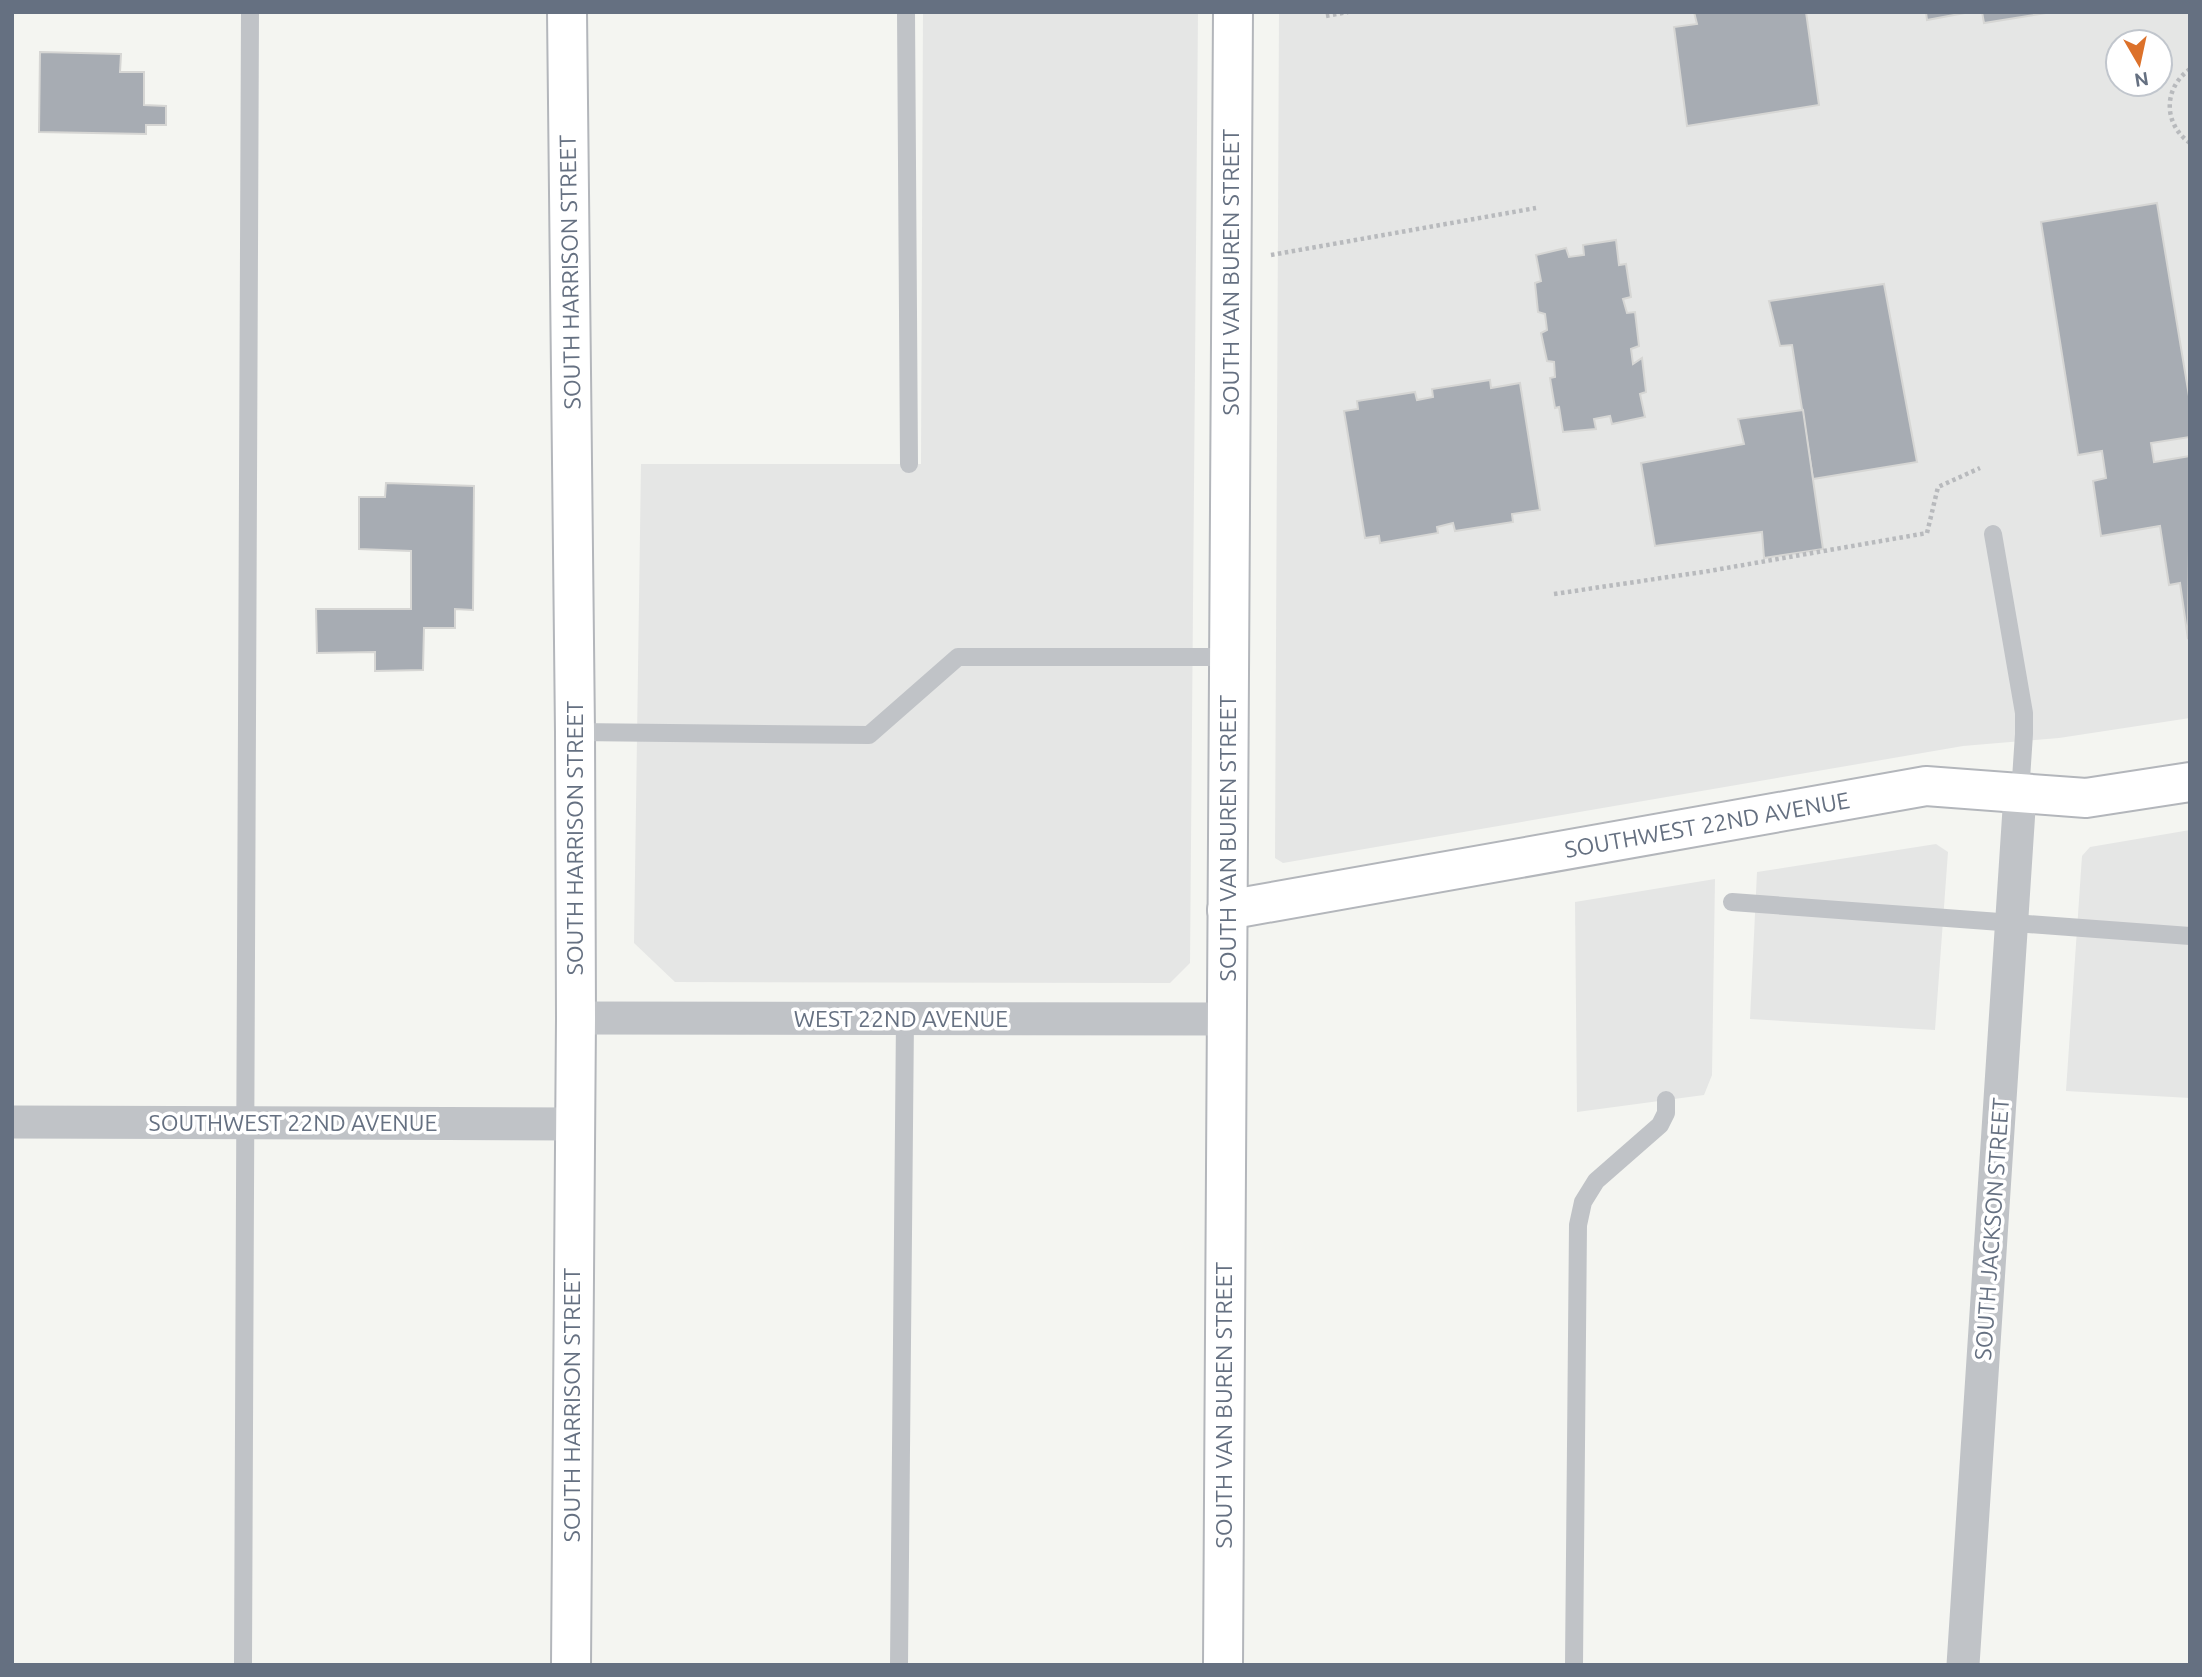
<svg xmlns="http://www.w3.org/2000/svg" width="2202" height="1677" viewBox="0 0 2202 1677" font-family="Ubuntu,sans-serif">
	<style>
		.built { fill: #e5e6e5; fill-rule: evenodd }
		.building { fill: #a7acb3; stroke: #d6d6d4; stroke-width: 2 }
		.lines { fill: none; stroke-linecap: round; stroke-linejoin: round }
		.secondary-casing { stroke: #b3b6bb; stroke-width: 42 }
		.path { stroke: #b8babd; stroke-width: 4.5; stroke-dasharray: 3.5 3.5; stroke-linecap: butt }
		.lane { stroke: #c0c3c7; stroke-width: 18 }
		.street { stroke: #c0c3c7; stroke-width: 33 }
		.secondary { stroke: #fff; stroke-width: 38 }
		.labels { text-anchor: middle; stroke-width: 7; stroke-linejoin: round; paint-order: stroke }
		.street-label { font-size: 23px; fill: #657081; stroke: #fff }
	</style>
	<rect width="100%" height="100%" fill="#f4f5f1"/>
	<g class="built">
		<path d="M923 12H1198L1190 963 1170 983 675 982 634 943 641 464H921Z"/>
		<path d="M1279 12H2190V718L2059 738 1963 746 1283 863 1275 858ZM2118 42H2160V84H2118Z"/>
		<path d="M2190 830V1098L2066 1091 2082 856 2090 847Z"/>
		<path d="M1936 844 1948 852 1935 1030 1750 1019 1757 872Z"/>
		<path d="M1715 879 1712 1075 1704 1095 1577 1112 1575 902Z"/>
	</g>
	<g class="building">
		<path d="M1694 12H1806L1819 105 1687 126 1674 27 1697 24Z"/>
		<path d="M1926 12H1970L1927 20Z"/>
		<path d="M1982 12H2052L1984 23Z"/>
		<path d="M40 52 121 54 120 72H144V105L166 106V125H146V134L39 132Z"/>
		<path d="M2157 203 2190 402V437L2151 443 2154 462 2190 456 2188 639 2180 583 2169 585 2160 526 2101 536 2093 481 2106 478 2102 451 2078 455 2041 222Z"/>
		<path d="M1616 240 1619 265 1626 264 1631 297 1623 299 1627 313 1635 312 1639 346 1631 349 1633 364 1642 358 1646 392 1640 394 1645 417 1612 424 1610 416 1594 419 1596 429 1563 432 1559 407 1555 408 1550 378 1555 377 1554 362 1547 361 1541 333 1547 330 1545 314 1538 312 1535 283 1541 281 1536 255 1566 248 1569 257 1584 255 1583 245Z"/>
		<path d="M1884 284 1917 462 1813 479 1792 345 1780 346 1769 301Z"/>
		<path d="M1490 380 1491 388 1520 383 1540 510 1512 514 1513 522 1455 531 1453 523 1437 527 1438 533 1380 543 1379 536 1365 538 1344 411 1358 409 1357 401 1415 392 1417 400 1433 397 1432 389Z"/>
		<path d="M1803 410 1823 549 1764 558 1762 532 1655 546 1641 463 1744 444 1738 419Z"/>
		<path d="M386 483 474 486 473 610 455 609V628H424L423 670 375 671V652L317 653 316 609H411V551L359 549V497H385Z"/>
	</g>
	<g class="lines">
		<defs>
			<g id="secondary">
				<path d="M567 12 575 732 576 1018 571 1665"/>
				<path d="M1227 910 1926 786 2086 798 2190 782"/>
				<path d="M1223 1665 1233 12"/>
			</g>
		</defs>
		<use href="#secondary" class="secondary-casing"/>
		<g class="path">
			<path d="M1326 16 1348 12"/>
			<path d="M2190 69C2163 88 2163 124 2190 143"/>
			<path d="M1271 255 1536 208"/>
			<path d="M1554 594 1709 571 1927 533 1938 487 1980 468"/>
		</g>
		<g class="lane">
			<path d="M906 12 909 464"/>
			<path d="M1993 534 2024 713V734L2020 794"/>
			<path d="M575 732 869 735 958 657H1229"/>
			<path d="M1732 902 2190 936"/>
			<path d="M243 1665 250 12"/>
			<path d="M899 1665 905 1018"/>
			<path d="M1574 1665 1578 1225 1583 1202 1596 1181 1660 1125 1666 1113V1100"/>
		</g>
		<g class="street">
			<path d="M576 1018 1226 1019"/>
			<path d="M12 1122 574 1124"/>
			<path d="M1963 1665 2020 794"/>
		</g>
		<use href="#secondary" class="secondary"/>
	</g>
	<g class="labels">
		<g class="street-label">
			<text transform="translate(570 272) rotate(-91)" y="8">SOUTH HARRISON STREET</text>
			<text transform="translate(1231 272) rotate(-90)" y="8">SOUTH VAN BUREN STREET</text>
			<text transform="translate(1707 825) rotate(-10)" y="8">SOUTHWEST 22ND AVENUE</text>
			<text transform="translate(575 838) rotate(-90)" y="8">SOUTH HARRISON STREET</text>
			<text transform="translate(1228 838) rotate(-90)" y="8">SOUTH VAN BUREN STREET</text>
			<text x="901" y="1027">WEST 22ND AVENUE</text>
			<text x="293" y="1131">SOUTHWEST 22ND AVENUE</text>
			<text transform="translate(1992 1229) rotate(-86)" y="8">SOUTH JACKSON STREET</text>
			<text transform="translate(572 1405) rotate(-90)" y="8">SOUTH HARRISON STREET</text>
			<text transform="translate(1224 1405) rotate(-90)" y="8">SOUTH VAN BUREN STREET</text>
		</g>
	</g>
	<rect width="2202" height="1677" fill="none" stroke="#657081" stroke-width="28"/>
	<g transform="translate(2139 63) rotate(171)"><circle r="33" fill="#ffffff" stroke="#c1c6cd" stroke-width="2"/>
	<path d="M0-5L12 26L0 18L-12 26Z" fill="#dc712a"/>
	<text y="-10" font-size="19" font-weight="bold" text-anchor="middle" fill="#657081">N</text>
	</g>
</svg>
